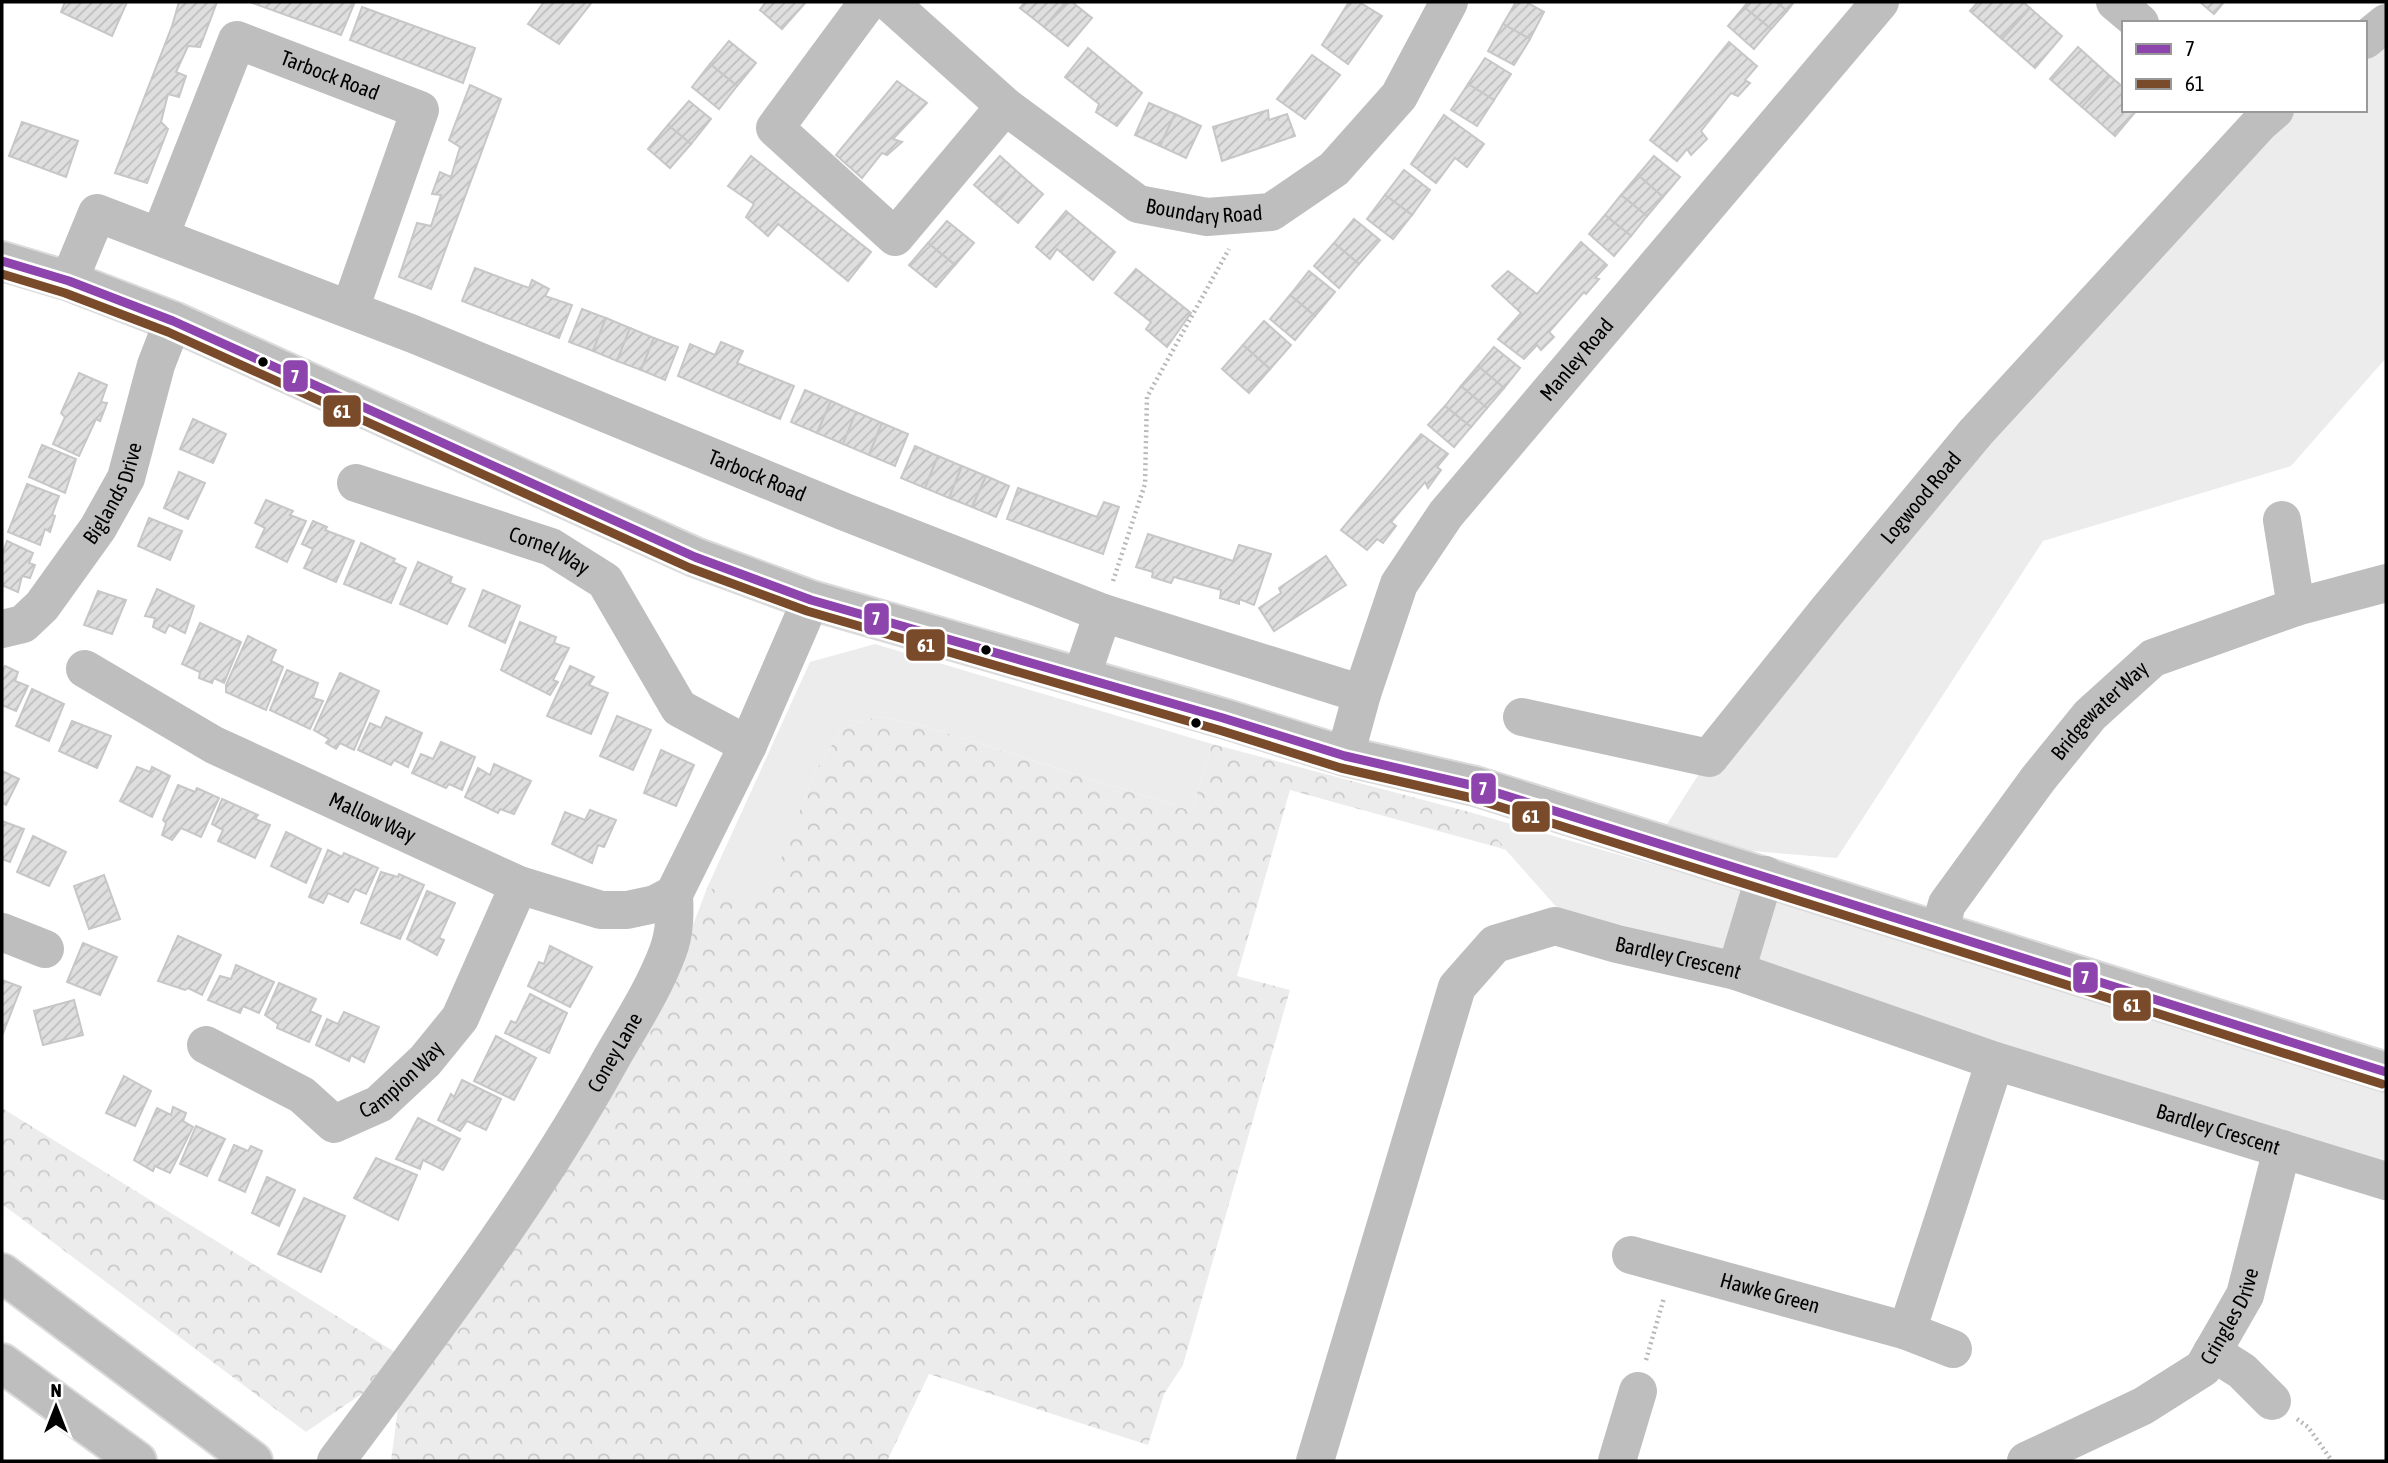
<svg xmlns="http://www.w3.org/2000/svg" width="2388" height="1463" viewBox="0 0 2388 1463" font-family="'Asap Condensed',sans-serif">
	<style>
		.grass { fill: #ececec }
		.forest { fill: url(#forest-crowns) }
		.building { fill: url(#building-hatch); stroke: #c7c7c7; stroke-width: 2 }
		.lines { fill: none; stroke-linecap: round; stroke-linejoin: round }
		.major-casing { stroke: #dbdbdb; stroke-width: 42 }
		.highway-casing { stroke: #dbdbdb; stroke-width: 42 }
		.path { stroke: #b9b9b9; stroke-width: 4.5; stroke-dasharray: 2 3.5; stroke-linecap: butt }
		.minor { stroke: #bebebe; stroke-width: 38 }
		.major { stroke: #bebebe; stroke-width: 38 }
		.highway { stroke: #bebebe; stroke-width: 38 }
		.bus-1-casing { stroke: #fff; stroke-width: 14 }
		.bus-2-casing { stroke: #fff; stroke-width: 14 }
		.bus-1 { stroke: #8e44ad; stroke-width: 9 }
		.bus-2 { stroke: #7a4b2a; stroke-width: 9 }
		.bus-dot { fill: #000; stroke: #fff; stroke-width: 2.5 }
		.labels { text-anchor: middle; stroke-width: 6; stroke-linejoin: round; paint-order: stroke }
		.street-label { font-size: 21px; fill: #000; stroke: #fff }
		.line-badge { stroke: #fff; stroke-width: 2.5 }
		.badge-label { font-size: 19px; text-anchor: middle; font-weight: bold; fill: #fff }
	</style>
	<defs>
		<pattern id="forest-crowns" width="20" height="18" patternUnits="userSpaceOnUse" patternTransform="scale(1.75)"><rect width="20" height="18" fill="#ececec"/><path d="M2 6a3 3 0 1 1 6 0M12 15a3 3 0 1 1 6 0" fill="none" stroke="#c9c9c9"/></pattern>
		<pattern id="building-hatch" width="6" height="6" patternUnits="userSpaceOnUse" patternTransform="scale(1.75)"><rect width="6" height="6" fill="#dfdfdf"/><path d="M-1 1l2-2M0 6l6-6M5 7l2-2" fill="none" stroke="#bebebe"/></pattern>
	</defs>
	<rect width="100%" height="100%" fill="#fff"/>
	<g class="grass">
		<path d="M2386 29V358L2291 466 2043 541 1837 858 1655 843 1709 758 2277 110H2365V45Z"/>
		<path d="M875 644 1212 744 1192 811 924 726 878 716 842 729 816 770 766 898 707 888 810 662Z"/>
		<path d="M1473 813 2386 1074V1179L1560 911Z"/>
	</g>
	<g class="forest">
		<path d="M878 716 924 726 1192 811 1212 744 1473 813 1507 850 1290 790 1237 976 1290 990 1183 1365 1164 1394 1148 1445 929 1374 887 1461H391L400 1393 678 965 707 888 766 897 816 770 842 729Z"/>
		<path d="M2 1108 398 1354 382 1380 306 1432 2 1204Z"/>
	</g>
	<g class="building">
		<path d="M65 2H127L112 36 61 12Z"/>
		<path d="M179 2H217L200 47 188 46 176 72 186 76 179 97 168 94 161 122 168 129 147 183 115 173 172 26Z"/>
		<path d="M250 2H349L354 4 341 35Z"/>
		<path d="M544 2H592L559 44 528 24Z"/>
		<path d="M766 2H806L782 29 760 10Z"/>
		<path d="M1025 2H1066L1044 27 1020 8Z"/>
		<path d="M1066 2H1072L1092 18 1068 46 1044 27Z"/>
		<path d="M1349 2H1359L1382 16 1348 64 1322 45Z"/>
		<path d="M1516 2H1526L1544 12 1530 39 1503 24Z"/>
		<path d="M1748 2H1777L1787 11 1771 29 1744 7Z"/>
		<path d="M1777 2H1794L1787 11Z"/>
		<path d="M1978 2H2023L2030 8 2002 39 1970 11Z"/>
		<path d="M2200 2H2224L2214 14Z"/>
		<path d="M362 7 475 48 463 83 350 40Z"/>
		<path d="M1744 7 1771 29 1754 49 1728 26Z"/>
		<path d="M2030 8 2062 36 2035 68 2002 39Z"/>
		<path d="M1503 24 1530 39 1514 65 1488 51Z"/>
		<path d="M729 41 756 63 737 86 710 64Z"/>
		<path d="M1729 42 1757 66 1745 80 1750 83 1738 96 1731 93 1701 131 1707 139 1691 155 1687 149 1677 161 1650 140Z"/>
		<path d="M2078 47 2110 76 2082 107 2050 79Z"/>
		<path d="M1088 48 1142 93 1117 126 1096 112 1099 104 1065 77Z"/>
		<path d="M1312 55 1340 75 1305 119 1277 99Z"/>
		<path d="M1485 58 1511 74 1494 100 1468 84Z"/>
		<path d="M710 64 737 86 719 109 692 87Z"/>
		<path d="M2110 76 2124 88V110H2137L2115 136 2082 107Z"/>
		<path d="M897 81 927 103 893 139 902 142 887 155 882 153 862 178 836 155Z"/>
		<path d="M1468 84 1494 100 1477 126 1451 110Z"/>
		<path d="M470 85 501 99 431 289 399 277 417 223 431 226 441 195 432 194 440 172 451 177 460 147 449 140Z"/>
		<path d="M689 101 711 119 691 144 668 125Z"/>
		<path d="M1149 103 1175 114 1160 146 1135 135Z"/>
		<path d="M1268 110 1269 120 1287 114 1295 136 1222 161 1213 127Z"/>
		<path d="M1175 114 1201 126 1186 158 1160 146Z"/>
		<path d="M1444 115 1484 144 1467 167 1455 158 1436 183 1411 164Z"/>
		<path d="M22 122 78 141 66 177 9 156Z"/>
		<path d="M668 125 691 144 670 168 648 149Z"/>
		<path d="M751 156 871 252 848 281 778 224 768 236 746 217 754 204 728 186Z"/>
		<path d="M1000 156 1021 175 996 204 974 185Z"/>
		<path d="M1654 156 1680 177 1663 197 1638 175Z"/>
		<path d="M1404 170 1430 190 1412 215 1385 195Z"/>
		<path d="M1021 175 1043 194 1018 223 996 204Z"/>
		<path d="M1638 175 1663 197 1647 216 1621 195Z"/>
		<path d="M1385 195 1412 215 1393 239 1367 219Z"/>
		<path d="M1621 195 1647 216 1631 236 1605 215Z"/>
		<path d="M1066 211 1115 252 1093 280 1057 249 1050 259 1036 247Z"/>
		<path d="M1605 215 1631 236 1614 256 1589 234Z"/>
		<path d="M1354 219 1380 240 1359 264 1334 243Z"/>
		<path d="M947 221 974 243 955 265 928 243Z"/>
		<path d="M1581 242 1607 265 1595 278 1599 279 1586 294 1584 292 1549 332 1554 337 1541 350 1537 345 1524 359 1498 339 1521 313 1492 286 1508 271 1537 294Z"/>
		<path d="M928 243 955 265 936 287 909 265Z"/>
		<path d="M1334 243 1359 264 1339 288 1314 266Z"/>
		<path d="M475 268 529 288 532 280 549 289 545 296 572 305 559 338 462 301Z"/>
		<path d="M1136 269 1191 313 1167 347 1146 329 1151 322 1115 293Z"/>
		<path d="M1309 271 1335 292 1315 316 1290 295Z"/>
		<path d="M1290 295 1315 316 1295 340 1270 319Z"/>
		<path d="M582 309 606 318 593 351 569 342Z"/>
		<path d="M606 318 630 328 617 361 593 351Z"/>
		<path d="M1264 321 1291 345 1270 369 1243 345Z"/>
		<path d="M630 328 654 338 641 370 617 361Z"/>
		<path d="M654 338 678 347 665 380 641 370Z"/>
		<path d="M721 342 743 351 737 363 794 386 780 419 678 376 690 344 715 355Z"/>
		<path d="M1243 345 1270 369 1249 393 1222 369Z"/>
		<path d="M1494 347 1520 368 1504 388 1478 366Z"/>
		<path d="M1478 366 1504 388 1487 408 1461 386Z"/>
		<path d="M79 373 107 385 101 402 107 403 100 421 96 419 79 456 53 444 65 417 61 413Z"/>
		<path d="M1461 386 1487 408 1471 427 1445 406Z"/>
		<path d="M805 390 831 401 817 433 791 422Z"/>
		<path d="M831 401 856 412 843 444 817 433Z"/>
		<path d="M1445 406 1471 427 1454 447 1428 425Z"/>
		<path d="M856 412 882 423 869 455 843 444Z"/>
		<path d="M193 419 226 434 213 463 180 449Z"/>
		<path d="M882 423 908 434 895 466 869 455Z"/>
		<path d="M1421 434 1448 454 1437 467 1441 470 1428 488 1425 482 1391 522 1396 526 1383 543 1377 539 1367 550 1341 530Z"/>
		<path d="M42 445 76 459 65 493 29 477Z"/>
		<path d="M915 446 938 456 925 488 901 478Z"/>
		<path d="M938 456 962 466 949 498 925 488Z"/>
		<path d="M962 466 986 476 972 507 949 498Z"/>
		<path d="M179 472 205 483 188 519 164 508Z"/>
		<path d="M986 476 1009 486 996 517 972 507Z"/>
		<path d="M27 484 59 496 52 515 55 516 50 532 45 529 40 545 8 532Z"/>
		<path d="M1018 488 1097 517 1104 502 1119 507 1103 554 1007 519Z"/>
		<path d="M266 500 293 511 290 515 306 521 287 562 256 547 265 528 255 523Z"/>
		<path d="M149 518 182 531 170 560 138 546Z"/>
		<path d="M313 521 327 527 325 530 354 541 336 582 304 568 313 549 302 544Z"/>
		<path d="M1148 534 1233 561 1239 545 1271 554 1254 605 1239 599V604L1220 598 1221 590 1174 577 1171 583 1152 577 1153 572 1136 567Z"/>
		<path d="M7 541 33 553 29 563 35 565 30 578 22 576 18 592 2 585V555Z"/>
		<path d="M361 543 395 559 393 562 406 568 391 603 344 584Z"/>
		<path d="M1326 556 1346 585 1274 631 1259 608 1281 593 1279 588Z"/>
		<path d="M418 562 452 577 450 583 465 589 447 624 400 604Z"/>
		<path d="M157 589 194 606 185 633 169 625 165 633 153 627 155 618 145 616Z"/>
		<path d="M483 590 520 606 505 643 469 626Z"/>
		<path d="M98 591 126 600 112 634 84 625Z"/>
		<path d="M520 622 556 637 554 643 569 648 553 680 558 682 550 695 501 670Z"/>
		<path d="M200 623 241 642 224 683 214 678 212 683 199 678 200 672 182 664Z"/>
		<path d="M248 636 276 650 271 661 283 667 266 710 226 692V685Z"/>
		<path d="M5 666 18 672 15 681 28 686 16 711 2 705V672Z"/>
		<path d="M570 666 594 677 589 685 608 693 591 734 547 716Z"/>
		<path d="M287 670 318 683 313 698 323 701 310 729 270 710Z"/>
		<path d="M340 673 379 691 354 750 340 743 336 749 326 743 329 739 314 730Z"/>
		<path d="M32 689 64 704 49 741 16 726Z"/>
		<path d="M617 716 651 730 633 770 600 756Z"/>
		<path d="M386 717 422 733 408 767 394 760 391 765 358 750 370 723 381 728Z"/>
		<path d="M72 721 111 736 97 768 59 751Z"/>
		<path d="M441 742 475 757 462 790 449 784 446 788 412 773 421 754 433 759Z"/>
		<path d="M661 750 694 765 676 806 644 793Z"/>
		<path d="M494 764 531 781 514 814 500 809 498 813 465 797 478 768 490 775Z"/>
		<path d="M137 767 150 772 152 767 170 776 152 817 120 801Z"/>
		<path d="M2 771 19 779 6 805 2 803Z"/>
		<path d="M178 785 195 792 197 788 219 798 201 837 181 828 172 840 162 835 166 823 163 820Z"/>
		<path d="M222 799 258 815 255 819 270 825 255 858 218 841 223 830 212 824Z"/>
		<path d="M590 810 616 820 604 847 598 845 592 863 552 844 565 812 585 820Z"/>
		<path d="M2 821 24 829 10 862 2 859Z"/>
		<path d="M286 832 321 849 306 883 271 866Z"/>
		<path d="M33 836 66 852 49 886 17 872Z"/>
		<path d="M328 850 342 857 344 853 378 868 366 894 355 889 348 902 328 893 323 903 309 897Z"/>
		<path d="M381 872 398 877 399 874 424 885 400 939 361 923Z"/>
		<path d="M104 875 120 919 89 929 74 886Z"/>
		<path d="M427 891 455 903 439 938 444 940 437 955 407 939Z"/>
		<path d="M178 936 221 955 202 995 188 988 185 990 158 981Z"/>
		<path d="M83 943 117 957 100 995 67 982Z"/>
		<path d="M550 946 592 967 570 1007 528 986 539 962 544 964Z"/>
		<path d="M236 965 274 982 259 1013 243 1006 240 1013 208 1000 220 976 231 979Z"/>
		<path d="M2 980 21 987 2 1036Z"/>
		<path d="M279 983 316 999 310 1011 321 1016 309 1042 277 1028 278 1024 265 1015Z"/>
		<path d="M530 994 567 1013 549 1053 505 1033 511 1021 516 1023Z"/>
		<path d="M74 1000 83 1035 43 1045 34 1011Z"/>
		<path d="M344 1012 379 1027 364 1062 351 1055 349 1061 316 1045 327 1019 338 1024Z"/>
		<path d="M496 1036 536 1058 514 1100 474 1081Z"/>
		<path d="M124 1076 151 1091 135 1126 106 1113Z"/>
		<path d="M462 1080 501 1099 486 1130 467 1121 460 1131 438 1120 451 1094 454 1097Z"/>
		<path d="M173 1107 186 1113 183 1121 193 1127 170 1173 155 1166 153 1171 134 1160 157 1108 171 1115Z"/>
		<path d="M418 1118 460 1139 443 1170 423 1160 420 1169 396 1159Z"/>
		<path d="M196 1126 225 1139 207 1176 180 1164Z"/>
		<path d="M234 1145 248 1151 251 1146 262 1151 245 1192 219 1180Z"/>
		<path d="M376 1158 417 1175 398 1220 354 1198Z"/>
		<path d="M267 1177 295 1190 279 1226 252 1213Z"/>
		<path d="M304 1198 345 1216 321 1272 278 1254Z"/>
	</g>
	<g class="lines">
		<defs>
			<path id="major" d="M2 261 69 281 173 321 695 557 811 600 1223 718 1345 756 1475 786 2386 1072"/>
			<g id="highway">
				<path d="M2 1273 253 1461"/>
				<path d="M2 1363 137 1461"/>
			</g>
		</defs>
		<use href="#major" class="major-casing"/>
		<use href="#highway" class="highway-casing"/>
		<g class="path">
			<path d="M1113 581 1145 484 1147 397 1229 249"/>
			<path d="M1646 1360 1664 1298"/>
			<path d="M2297 1419 2308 1427 2332 1461"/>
		</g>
		<g class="minor">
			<path d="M868 2 775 128 895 237 1005 106"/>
			<path id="s1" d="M889 2 1005 106 1138 204 1207 217 1271 212 1334 169 1399 96 1449 2"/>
			<path d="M2115 2 2140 23"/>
			<path d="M2365 40 2386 23"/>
			<path id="s2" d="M160 236 237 40 420 110 350 309"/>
			<path id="s3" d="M69 281 97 213 413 334 845 512 1103 613 1081 678"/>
			<path id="s4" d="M356 483 551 547 605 581 679 708 748 745"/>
			<path d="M2282 520 2296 607"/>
			<path d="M1103 613 1362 694"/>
			<path id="s5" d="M2 629 23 624 42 606 98 528 126 478 156 365 173 321"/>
			<path id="s6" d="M85 669 214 745 519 885 601 910H627L655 904 674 894"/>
			<path id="s7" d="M1522 717 1709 758 1827 611 1976 432 2260 123 2275 110"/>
			<path id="s8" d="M1345 756 1362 694 1399 584 1446 514 1880 2"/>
			<path d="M2 932 45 949"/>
			<path id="s9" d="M1939 932 1947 904 2038 779 2090 715 2153 658 2296 607 2386 583"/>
			<path d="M1736 971 1765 875"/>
			<path id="s10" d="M206 1045 302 1095 334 1124 379 1104 425 1061 460 1018 519 885"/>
			<path id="s11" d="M1631 1255 1907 1331 1953 1349"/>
			<path d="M1907 1331 1995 1061"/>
			<path d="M2212 1352 2242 1371 2272 1401"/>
			<path id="s12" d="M336 1461C433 1331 533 1201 611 1059 631 1024 654 989 668 951 675 932 675 914 674 894L748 745 811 600"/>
			<path id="s13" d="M1315 1461 1457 987 1495 944 1555 926 1617 944 1736 971 1995 1061 2386 1181"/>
			<path d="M1617 1461 1638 1391"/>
			<path id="s14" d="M2026 1461 2143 1406 2203 1368 2245 1295 2282 1149"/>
		</g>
		<use href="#major" class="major"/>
		<use href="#highway" class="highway"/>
		<defs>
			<path id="bus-1" d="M2 261 69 281 173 321 695 557 811 600 1223 718 1345 756 1475 786 2386 1072"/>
			<path id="bus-2" d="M2 274 65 293 168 332 690 568 807 611 1219 730 1341 768 1472 798 2382 1084"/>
		</defs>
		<use href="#bus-1" class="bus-1-casing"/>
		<use href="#bus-2" class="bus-2-casing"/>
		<use href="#bus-1" class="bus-1"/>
		<use href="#bus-2" class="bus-2"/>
	</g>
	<g class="bus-dot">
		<circle cx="263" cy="362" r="6"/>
		<circle cx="986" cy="650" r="6"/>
		<circle cx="1196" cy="723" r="6"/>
	</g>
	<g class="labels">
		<g class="street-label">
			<text dy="7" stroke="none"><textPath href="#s2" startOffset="310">Tarbock Road</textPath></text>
			<text dy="7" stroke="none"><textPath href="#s1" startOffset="388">Boundary Road</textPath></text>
			<text dy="7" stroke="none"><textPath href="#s8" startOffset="467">Manley Road</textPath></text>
			<text dy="7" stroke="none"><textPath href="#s3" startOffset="784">Tarbock Road</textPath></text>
			<text dy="7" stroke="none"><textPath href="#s5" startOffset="182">Biglands Drive</textPath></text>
			<text dy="7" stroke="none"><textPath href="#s7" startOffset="527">Logwood Road</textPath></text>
			<text dy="7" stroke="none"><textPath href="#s4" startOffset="205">Cornel Way</textPath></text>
			<text dy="7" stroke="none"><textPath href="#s9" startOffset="276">Bridgewater Way</textPath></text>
			<text dy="7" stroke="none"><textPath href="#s6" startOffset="324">Mallow Way</textPath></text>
			<text dy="7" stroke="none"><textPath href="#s13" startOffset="742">Bardley Crescent</textPath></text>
			<text dy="7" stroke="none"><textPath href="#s12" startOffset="495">Coney Lane</textPath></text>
			<text dy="7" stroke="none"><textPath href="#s10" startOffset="233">Campion Way</textPath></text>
			<text dy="7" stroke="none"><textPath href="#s13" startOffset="1309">Bardley Crescent</textPath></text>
			<text dy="7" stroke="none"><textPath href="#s11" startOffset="144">Hawke Green</textPath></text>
			<text dy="7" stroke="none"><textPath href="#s14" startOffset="259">Cringles Drive</textPath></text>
		</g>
	</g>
	<g class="line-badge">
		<rect x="282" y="359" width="27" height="34" rx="7" fill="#8e44ad"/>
		<rect x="322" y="394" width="40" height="34" rx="7" fill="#7a4b2a"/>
		<rect x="863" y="602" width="27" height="34" rx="7" fill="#8e44ad"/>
		<rect x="905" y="628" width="41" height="34" rx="7" fill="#7a4b2a"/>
		<rect x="1470" y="772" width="27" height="33" rx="7" fill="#8e44ad"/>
		<rect x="1511" y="800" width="40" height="33" rx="7" fill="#7a4b2a"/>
		<rect x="2072" y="961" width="27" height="33" rx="7" fill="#8e44ad"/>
		<rect x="2112" y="989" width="40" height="33" rx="7" fill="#7a4b2a"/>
	</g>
	<g class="badge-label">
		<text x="295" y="383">7</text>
		<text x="342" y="418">61</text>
		<text x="876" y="625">7</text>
		<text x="926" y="652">61</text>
		<text x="1483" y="795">7</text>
		<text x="1531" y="823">61</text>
		<text x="2085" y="984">7</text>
		<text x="2132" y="1012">61</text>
	</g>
	<rect width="2388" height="1463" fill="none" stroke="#000000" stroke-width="7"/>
	<rect x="2122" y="21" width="245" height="91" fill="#ffffff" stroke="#999999" stroke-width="2"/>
	<rect x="2136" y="44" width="35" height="10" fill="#8e44ad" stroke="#999999" stroke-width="2"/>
	<text x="2185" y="56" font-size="21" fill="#000000">7</text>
	<rect x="2136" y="79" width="35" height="10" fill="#7a4b2a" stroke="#999999" stroke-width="2"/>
	<text x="2185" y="91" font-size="21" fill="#000000">61</text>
	<g transform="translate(56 1407)" stroke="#ffffff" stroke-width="5" paint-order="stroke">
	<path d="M0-5L12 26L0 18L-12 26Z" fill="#000000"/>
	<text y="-10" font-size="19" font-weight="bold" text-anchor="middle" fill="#000000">N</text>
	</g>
</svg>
